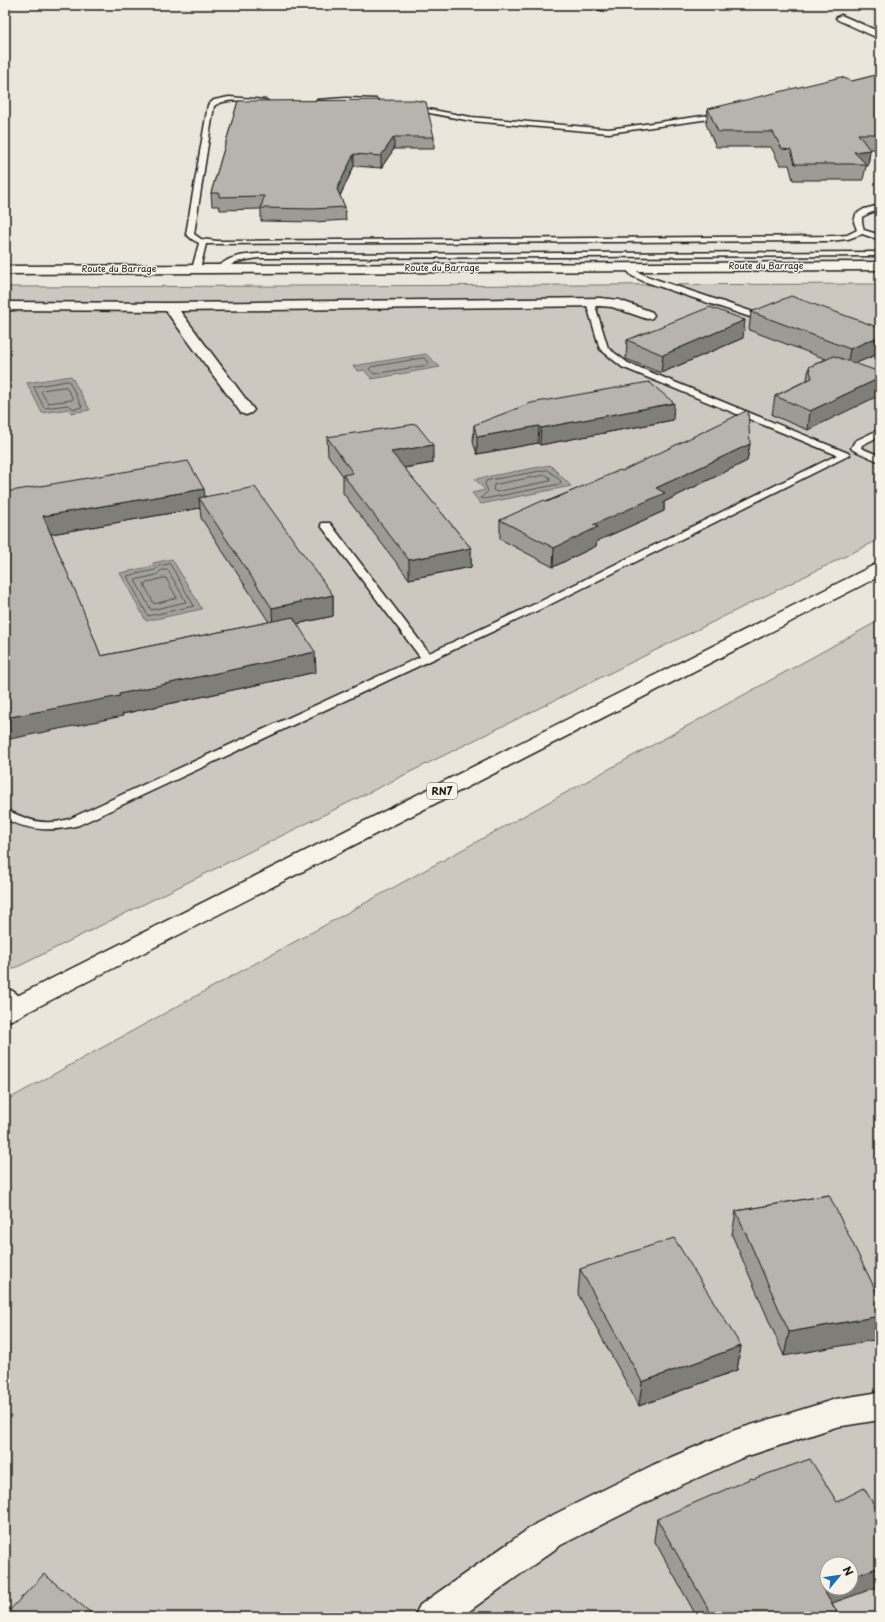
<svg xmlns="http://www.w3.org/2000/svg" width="885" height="1622" viewBox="0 0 885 1622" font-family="'Playpen Sans',sans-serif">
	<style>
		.green { fill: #ccc8c0; stroke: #74726e; fill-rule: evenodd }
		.water { fill: #a3a19a; stroke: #6d6c68 }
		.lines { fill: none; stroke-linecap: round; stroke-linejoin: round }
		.shore { stroke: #52514e; stroke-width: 1 }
		.service-casing { stroke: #1c1c1c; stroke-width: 3 }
		.minor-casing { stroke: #1c1c1c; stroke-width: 3 }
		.secondary-casing { stroke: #1c1c1c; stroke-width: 3 }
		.primary-casing { stroke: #1c1c1c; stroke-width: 3 }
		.service { fill: #f7f3e8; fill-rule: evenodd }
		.minor { fill: #f7f3e8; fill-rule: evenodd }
		.secondary { fill: #f7f3e8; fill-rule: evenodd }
		.primary { fill: #f7f3e8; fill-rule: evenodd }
		.wall { fill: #9d9b94; stroke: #1c1c1c; fill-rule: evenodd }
		.shaded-wall { fill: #7f7e78; stroke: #1c1c1c }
		.building { fill: #b6b4ac; stroke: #1c1c1c }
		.labels { text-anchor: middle; stroke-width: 3; stroke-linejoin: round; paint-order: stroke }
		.far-street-label { font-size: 9px; fill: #1c1c1c; stroke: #f7f3e8 }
		.shield { fill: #f7f3e8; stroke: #5e5c59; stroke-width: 1 }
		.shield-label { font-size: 10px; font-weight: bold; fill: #1c1c1c }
	</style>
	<rect width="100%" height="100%" fill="#eae6dc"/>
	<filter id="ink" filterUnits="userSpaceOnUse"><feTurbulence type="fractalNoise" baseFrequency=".025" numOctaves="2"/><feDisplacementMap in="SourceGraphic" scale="8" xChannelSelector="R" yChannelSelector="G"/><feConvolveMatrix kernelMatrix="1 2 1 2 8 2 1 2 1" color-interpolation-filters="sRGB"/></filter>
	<g filter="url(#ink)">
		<g class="green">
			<path d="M880 284V539L5 973V287Z"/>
			<path d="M880 620V1617H5V1101ZM827 1564H851V1588H827Z"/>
		</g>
		<g class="water">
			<path d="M426 354 440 367 372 379 364 370 358 371 353 366Z"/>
			<path d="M71 376 90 410 71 413 69 409 42 413 27 383Z"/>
			<path d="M550 465 571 486 481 504 472 493 485 490 475 479Z"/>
			<path d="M172 559 202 609 146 621 120 573 154 566 153 563Z"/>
		</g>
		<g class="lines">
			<g class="shore">
				<path d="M424 358 429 362 428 365 374 374 369 369 371 367Z"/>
				<path d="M69 381 82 407 74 409 68 405 44 408 34 387Z"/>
				<path d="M66 387 73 398 72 400 48 403 41 392 43 390Z"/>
				<path d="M548 470 561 481 560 484 484 499 481 498 488 491 485 484 486 481Z"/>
				<path d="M546 475 550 478V481L496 492 493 490 494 485Z"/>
				<path d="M170 564 194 606 148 616 127 576 155 570 159 566Z"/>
				<path d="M162 570H168L186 602 151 610 135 580 156 575Z"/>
				<path d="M163 578H166L177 598 154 604 144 584Z"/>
			</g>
			<defs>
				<g id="service">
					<path d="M584 5H594L609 9 606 11Z"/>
					<path d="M229 97 266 100 269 102 266 104C250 102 228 96 214 106L194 234 201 239 217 241 835 236 847 235 857 230 854 222 856 214 864 209 880 205V209L870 213 862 217V222L864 230 880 235V240L862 234 848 239 830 241 206 244 200 269 196 271 192 269 199 243 193 240 186 234 208 105 214 100Z"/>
					<path d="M346 98 376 99 379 101 376 103 346 102 317 104 314 102 317 100Z"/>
					<path d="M411 106 471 117 609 129 724 113 727 115 724 117 609 133 471 121 409 109V107Z"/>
					<path d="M880 252V256L258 258 236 262 221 271 217 269C227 256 243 255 258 254Z"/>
					<path d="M625 265H631L638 272 649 277 765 316 766 318 762 320H759L643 281 632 276 624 267Z"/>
					<path d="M587 300H593L594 302 608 348 628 363 848 453 850 455 545 607 79 825C53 832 30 831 5 819V810C12 812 19 816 26 818 40 824 55 823 69 819L420 657 322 527 321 525 322 523H330L429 653 537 603 837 455 622 367 600 349 586 302Z"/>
					<path d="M880 429V436L862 445 861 448 880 456V462L853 450 851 448 855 441Z"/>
				</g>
				<g id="minor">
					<path d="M604 5H622L618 8 599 10 598 8 599 6Z"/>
					<path d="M841 15 880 32V39L838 20 836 18Z"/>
					<path d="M600 298 619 300 652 312 654 315 652 318 647 319 612 307 600 306 180 311 254 410 251 413 246 415 241 413 166 311 5 310V302L170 303Z"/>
					<path d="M5 988C16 991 22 998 28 1008L24 1014 15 1017 5 1013Z"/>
					<path d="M880 1392V1420L836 1427 742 1458 677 1487 561 1545 461 1617H414L420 1605 537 1523 653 1465 735 1430 836 1399Z"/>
				</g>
				<path id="secondary" d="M880 262V270L5 274V266Z"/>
				<path id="primary" d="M880 564V576L14 1019 5 1022V1002L874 565Z"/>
			</defs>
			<use href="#service" class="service-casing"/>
			<use href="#minor" class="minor-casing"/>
			<use href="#secondary" class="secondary-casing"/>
			<use href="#primary" class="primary-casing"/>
			<use href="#service" class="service"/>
			<use href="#minor" class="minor"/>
			<use href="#secondary" class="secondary"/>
			<use href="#primary" class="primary"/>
		</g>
		<g class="wall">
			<path d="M880 74V149H870V150L868 166H866L863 180H793L789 165H780L771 147H716L706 124 708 109 852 81Z"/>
			<path d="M238 101 434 137V149H394L381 168 354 166 340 196 345 207 346 220 314 222 261 221V209L220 210 219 206H212L211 193Z"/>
			<path d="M751 312 880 328V353L856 363 808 430 772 415 775 396 807 380 809 367 826 359 749 330Z"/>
			<path d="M743 338 661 373 626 359 627 340Z"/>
			<path d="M673 420 540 445 538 443 477 454 473 442 474 425Z"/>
			<path d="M327 437 433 463 404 468 471 548V567L409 579 343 493V476L328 455Z"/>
			<path d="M750 444 747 461 664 502V511L597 541 596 546 553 567 500 539V520L622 471Z"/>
			<path d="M5 492 205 496 333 595V616L297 624 316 672 122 714 123 716ZM200 508 201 518 269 622 101 656 51 534Z"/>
			<path d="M829 1195 784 1356 732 1235 736 1211Z"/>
			<path d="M580 1269 741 1346 737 1370 639 1406 578 1294Z"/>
			<path d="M657 1519 832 1603 840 1617H697L654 1540Z"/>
		</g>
		<g class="shaded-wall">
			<path d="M394 137V149L381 168V156Z"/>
			<path d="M870 150 868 166H866V164L854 152Z"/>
			<path d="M354 154V166L337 202V189Z"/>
			<path d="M745 320 743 338 661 373 663 355Z"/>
			<path d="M880 336V353L847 367 850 349Z"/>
			<path d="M880 378V395L808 430 810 411Z"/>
			<path d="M674 403 673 420 540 445 541 428Z"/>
			<path d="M539 426 538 443 477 454V437Z"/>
			<path d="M750 444 747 461 664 502V511L597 541 596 546 553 567 554 548 656 488Z"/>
			<path d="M433 445V463L391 470V452Z"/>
			<path d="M204 489 206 507 199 498 200 508 46 535 43 516Z"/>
			<path d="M471 548V567L409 579V560Z"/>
			<path d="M333 595V616L273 629 272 608Z"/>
			<path d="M315 652 316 672 122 714 123 716 5 740V718Z"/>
			<path d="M880 1316V1339L784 1356 789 1332Z"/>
			<path d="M741 1346 737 1370 639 1406 642 1382Z"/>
			<path d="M880 1567V1586L816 1609 822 1588 827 1586V1588H851V1577Z"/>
		</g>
		<g class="building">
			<path d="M880 74V134H858L870 150 854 152 866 164H795L791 150 782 149 773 132H718L708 109 841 77 852 81Z"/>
			<path d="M414 100 426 102 434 137H394L381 156 354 154 337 189 345 207 313 209 261 208 264 196 219 197V193H211L238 101Z"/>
			<path d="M791 296 880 328V336L850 349 751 312Z"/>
			<path d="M710 307 745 320 663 355 627 340Z"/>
			<path d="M834 356 880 372V378L810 411 775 396 812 378 809 367Z"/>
			<path d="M649 382 674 403 541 428 539 426 477 437 474 425 531 403Z"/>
			<path d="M748 410 750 444 656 488 665 493 593 525 598 527 554 548 500 520 544 500 547 502 620 470 622 471Z"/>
			<path d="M416 424 433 445 391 452 471 548 409 560 343 475 353 473 327 437Z"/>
			<path d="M188 461 204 489 43 516 80 602 101 656 293 617 315 652 119 694 120 696 5 718V492Z"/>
			<path d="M255 487 333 595 272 608 199 498Z"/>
			<path d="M829 1195 880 1299V1316L789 1332 736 1211Z"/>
			<path d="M674 1238 741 1346 642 1382 580 1269Z"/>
			<path d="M810 1459 837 1502 864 1488 880 1515V1567L851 1577V1564H827V1586L822 1588 840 1617H713L657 1519 752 1478 753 1479Z"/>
			<path d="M44 1574 96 1617H5V1615Z"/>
		</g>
	</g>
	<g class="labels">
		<g class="far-street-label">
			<text x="766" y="269">Route du Barrage</text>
			<text x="442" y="271">Route du Barrage</text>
			<text x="119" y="272">Route du Barrage</text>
		</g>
		<rect class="shield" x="427" y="783" width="30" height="16" rx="3"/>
		<g class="shield-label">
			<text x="442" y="795">RN7</text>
		</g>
	</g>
	<rect width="885" height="1622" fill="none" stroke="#f7f3e8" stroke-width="20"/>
	<rect x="10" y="10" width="865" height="1602" fill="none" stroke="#1c1c1c" stroke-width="1.5" filter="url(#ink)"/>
	<g transform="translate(839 1576) rotate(61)"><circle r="19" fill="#f7f3e8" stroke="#9f9d96"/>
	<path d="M0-3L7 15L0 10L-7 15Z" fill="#1f6fb2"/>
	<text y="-6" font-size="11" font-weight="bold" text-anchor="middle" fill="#1c1c1c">N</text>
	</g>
</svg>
